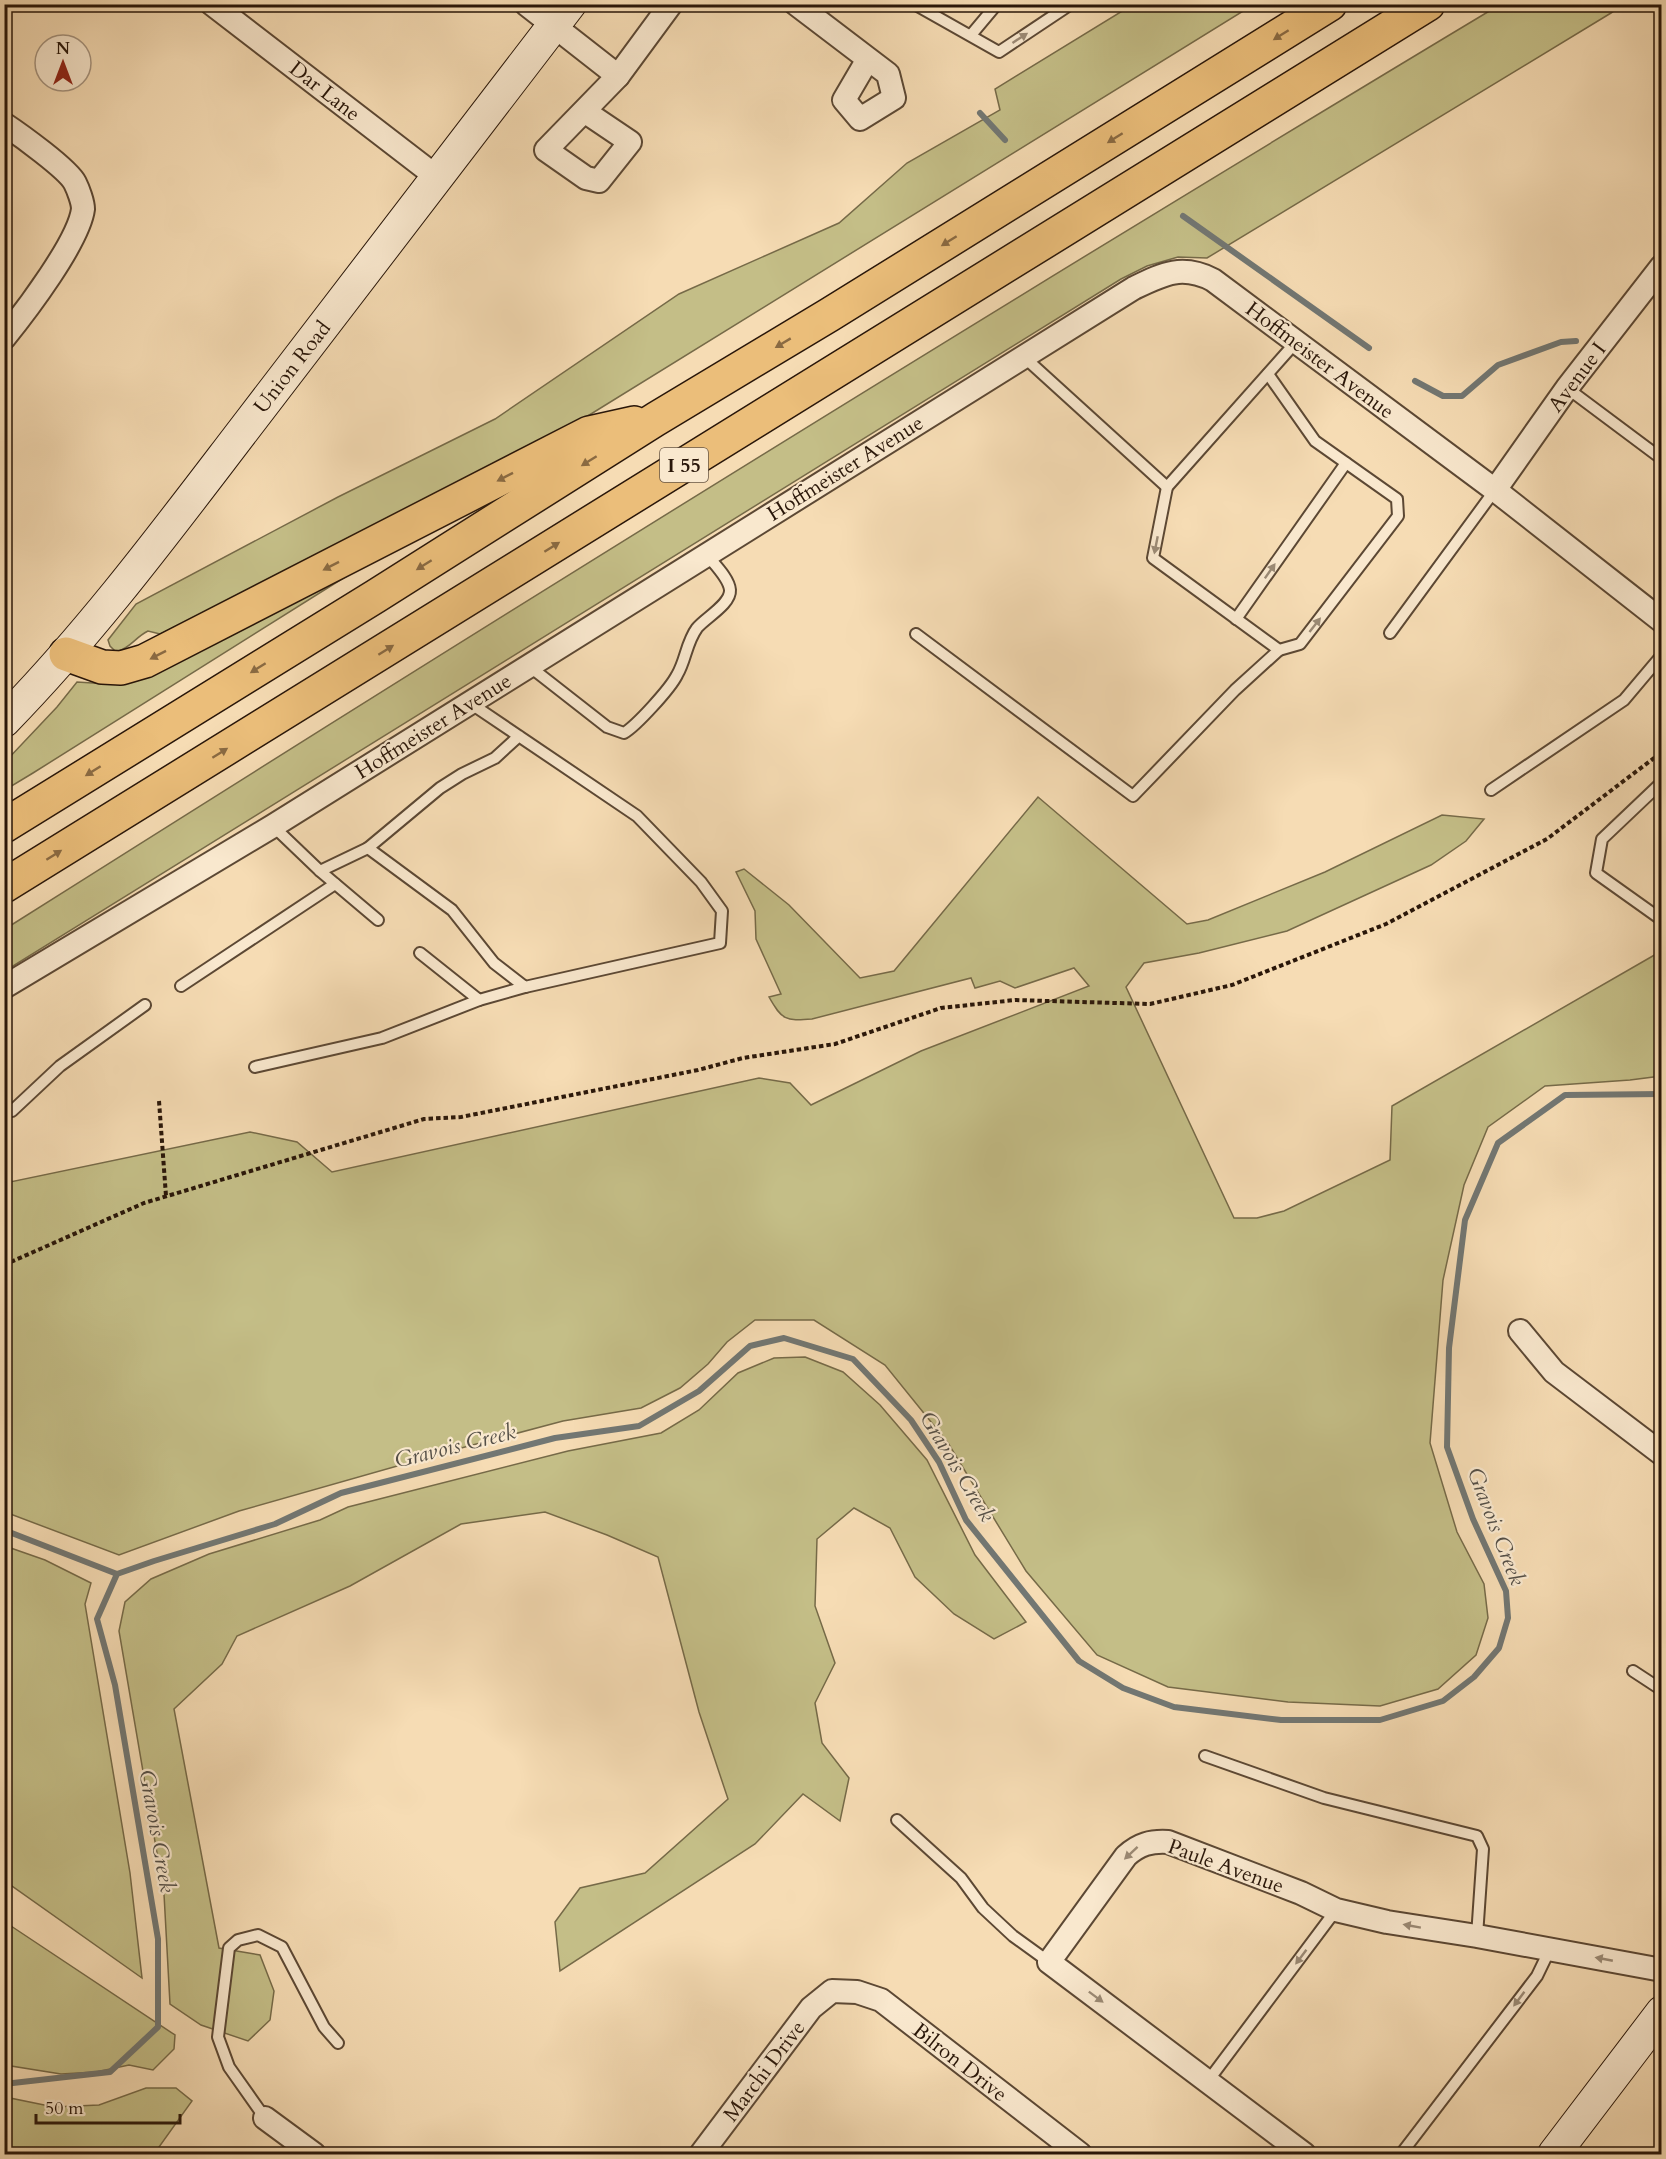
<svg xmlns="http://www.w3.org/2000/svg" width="1666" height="2159" viewBox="0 0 1666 2159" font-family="Cardo,serif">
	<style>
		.green { fill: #c4be87; stroke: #766a48; stroke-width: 1.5 }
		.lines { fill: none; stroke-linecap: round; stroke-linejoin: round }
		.stream { stroke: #727773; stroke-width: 6 }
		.lane-casing { stroke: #5c4834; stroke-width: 14 }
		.street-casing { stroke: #5c4834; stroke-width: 26 }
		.secondary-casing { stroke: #291609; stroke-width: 34 }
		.highway-casing { stroke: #291609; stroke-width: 36 }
		.path { stroke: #291609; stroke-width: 4; stroke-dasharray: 4.5 3; stroke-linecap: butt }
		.lane { stroke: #f9e8ce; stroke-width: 10 }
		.street { stroke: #f9e8ce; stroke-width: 22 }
		.secondary { stroke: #f9e8ce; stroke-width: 32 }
		.highway { stroke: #ebbe7a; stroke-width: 33 }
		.oneway { fill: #8a6a42 }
		.oneway2 { fill: #9b8a75 }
		.labels { text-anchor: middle; stroke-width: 4.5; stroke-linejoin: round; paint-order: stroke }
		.shield { fill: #f9e8ce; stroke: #675544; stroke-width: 1.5 }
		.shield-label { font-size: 20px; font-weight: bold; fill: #291609 }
		.street-label { font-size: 21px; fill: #291609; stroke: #f9e8ce }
		.water-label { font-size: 22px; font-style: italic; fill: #544f47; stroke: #f9e8ce }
	</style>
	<rect width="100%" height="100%" fill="#f6dcb4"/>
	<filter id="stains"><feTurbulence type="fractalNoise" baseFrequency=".00333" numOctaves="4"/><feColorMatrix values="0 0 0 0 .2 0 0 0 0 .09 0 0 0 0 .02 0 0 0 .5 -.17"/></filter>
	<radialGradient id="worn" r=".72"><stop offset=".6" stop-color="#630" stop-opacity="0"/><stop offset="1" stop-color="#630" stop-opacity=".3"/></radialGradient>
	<g class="green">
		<path d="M1501 4 1622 5 1611 13 1207 258 1178 257 1147 266 1121 279 5 971V929C500 616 998 306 1501 4Z"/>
		<path d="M1132 5H1253L565 430 499 467 160 634 148 631C134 638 131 648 116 652L110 646 108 640 136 604 338 497 495 419 679 294 839 223 907 163 1000 110 995 89Z"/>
		<path d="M361 567 33 773 5 790V762L57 707 77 682 108 684Z"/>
		<path d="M1038 797 1187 924 1208 920 1325 872 1442 815 1484 819 1466 841 1431 865 1287 931 1199 953 1144 963 1126 987 1234 1218H1257L1284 1211 1390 1160 1392 1106 1658 953 1661 955V1076L1630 1080 1545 1086 1488 1127 1464 1185 1443 1280 1430 1443 1457 1532 1484 1584 1488 1618 1476 1655 1438 1689 1380 1706 1288 1702 1168 1687 1097 1655 1026 1571 948 1443 885 1365 814 1320H755L727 1342 708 1364 680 1388 641 1408 563 1421 450 1451 239 1511 119 1555 5 1512V1183L250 1132 297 1142 332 1172 759 1078 790 1083 811 1105 921 1051 1089 986 1074 968 1015 988 1000 981 975 988 971 978 812 1019C785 1021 782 1020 769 997L781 994 756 939 755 911 736 872 744 869 789 905 860 978 894 971Z"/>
		<path d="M805 1357 843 1372 880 1405 927 1460 975 1555 1026 1622 994 1639 954 1614 915 1577 890 1528 854 1508 817 1539 815 1606 835 1663 815 1703 822 1743 849 1778 840 1821 803 1794 755 1844 560 1971 555 1922 580 1888 645 1873 728 1799 699 1712 658 1557 607 1535 545 1512 461 1524 350 1586 237 1636 222 1664 174 1709 219 1948 260 1955 274 1991 270 2020 248 2041 201 2025 170 2004 164 1894 119 1631 125 1602 151 1579 209 1554 320 1520 348 1507 568 1451 661 1433 699 1410 738 1373 774 1358Z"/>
		<path d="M5 1546 45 1560 91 1583 85 1604 130 1873 142 1978 5 1881Z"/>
		<path d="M5 1922 175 2035 174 2049 153 2070 129 2065 96 2072 61 2074 5 2065Z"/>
		<path d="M146 2088H176L192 2101 154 2154H5V2097L54 2107 99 2105Z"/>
	</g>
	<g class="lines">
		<g class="stream">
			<path d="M980 113 1005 140"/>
			<path d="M1183 216 1369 348"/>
			<path d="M1661 357H1662"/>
			<path d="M1415 381 1443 396H1462L1498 365 1561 342 1576 341"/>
			<path d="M4 1530 117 1574"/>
			<path d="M4 2084 110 2072 158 2027V1939L115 1685 97 1619 117 1574 154 1561 275 1524 341 1493 555 1438 639 1426 699 1391 750 1346 784 1338 853 1359 911 1420 939 1462 966 1520 1079 1661 1123 1688 1174 1707 1281 1720H1380L1443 1701 1474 1677 1499 1648 1508 1618 1506 1591 1473 1519 1447 1447 1449 1348 1465 1220 1498 1143 1565 1095 1662 1094"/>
		</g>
		<defs>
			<g id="lane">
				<path d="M914 4 999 52 1071 4"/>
				<path d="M971 35 997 4"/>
				<path d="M1024 357 1167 487 1296 342"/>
				<path d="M1567 388 1662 459"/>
				<path d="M1167 487 1153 558 1279 650 1300 644 1398 516 1397 499 1315 441 1268 374"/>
				<path d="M1236 619 1346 463"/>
				<path d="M1390 633 1495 490"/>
				<path d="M916 634 1133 796 1235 690 1279 650"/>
				<path d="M529 666 607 727 624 733C636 726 670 689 677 675 686 660 686 643 697 628 705 618 731 604 730 590 729 578 714 564 707 555"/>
				<path d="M470 703 637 816 701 882 722 911 720 943 525 987 494 963 452 910 368 848 440 788 462 774 495 758 519 736"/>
				<path d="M1662 782 1602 839 1596 873 1662 920"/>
				<path d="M1491 790 1624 700 1662 655"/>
				<path d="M273 826 320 871 368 848"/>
				<path d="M320 871 378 920"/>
				<path d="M420 953 479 1000 525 987"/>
				<path d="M181 986 335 884"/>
				<path d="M255 1067 382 1038 479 1000"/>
				<path d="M12 1111 60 1066 145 1005"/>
				<path d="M1633 1671 1662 1690"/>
				<path d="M1205 1756 1324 1798 1477 1836 1483 1849 1477 1936"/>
				<path d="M897 1820 961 1878 983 1908 1013 1936 1049 1962"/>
				<path d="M1208 2081 1336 1910"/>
				<path d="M265 2118 229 2067 218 2037 229 1948 238 1940 258 1935 282 1947 324 2027 338 2043"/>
				<path d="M1401 2154 1537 1976 1550 1949"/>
			</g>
			<g id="street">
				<path d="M212 4 438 178"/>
				<path d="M526 4 618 76"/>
				<path d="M796 4 888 74 894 98 860 119 844 100 868 59"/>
				<path d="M584 111 630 142 599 181 586 178 546 150 618 76 671 4"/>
				<path d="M4 124C19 134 68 169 75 183 78 189 83 202 83 209 79 241 26 311 4 338"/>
				<path d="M1495 490 1567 388 1662 266"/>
				<path d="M4 987 273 826 1134 288C1163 274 1182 264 1213 280L1495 490 1662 621"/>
				<path d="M1520 1331 1554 1372 1662 1454"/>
				<path d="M265 2118 314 2154"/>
				<path d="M701 2154 811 2008 832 1991 857 1992 881 2000 1080 2154"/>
				<path d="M1304 2154 1049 1962 1126 1856C1139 1844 1151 1841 1168 1842L1301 1893 1336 1910 1387 1922 1477 1936 1662 1970"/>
			</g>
			<g id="secondary">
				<path d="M4 721C95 628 173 522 252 419 358 281 464 143 570 4"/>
				<path d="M1554 2154 1662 2012"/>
			</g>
			<g id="highway">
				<path d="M66 654 102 667 121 668 145 661 589 433 634 423"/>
				<path d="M4 826 376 596 656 419 829 315 1330 4"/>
				<path d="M4 886 1428 4"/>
			</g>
		</defs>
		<use href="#lane" class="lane-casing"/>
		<use href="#street" class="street-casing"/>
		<use href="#secondary" class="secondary-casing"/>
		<use href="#highway" class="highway-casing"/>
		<g class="path">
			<path d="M159 1101 166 1196"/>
			<path d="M4 1265 144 1203 424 1119 461 1117 698 1070 743 1058 835 1044 941 1008 1015 1000 1150 1004 1232 985 1386 924 1547 839 1662 752"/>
		</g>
		<use href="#lane" class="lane"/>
		<use href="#street" class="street"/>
		<use href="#secondary" class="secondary"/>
		<use href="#highway" class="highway"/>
	</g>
	<defs><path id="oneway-solid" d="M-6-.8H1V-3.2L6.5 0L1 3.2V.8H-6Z" transform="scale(1.5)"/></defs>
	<g class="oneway">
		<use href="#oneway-solid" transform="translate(1281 35) rotate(148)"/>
		<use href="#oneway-solid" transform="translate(1115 138) rotate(148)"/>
		<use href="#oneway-solid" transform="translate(949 241) rotate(148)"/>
		<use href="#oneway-solid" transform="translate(783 343) rotate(149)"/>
		<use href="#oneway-solid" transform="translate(589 461) rotate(148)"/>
		<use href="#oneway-solid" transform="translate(505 477) rotate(153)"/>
		<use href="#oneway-solid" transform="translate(552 547) rotate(-32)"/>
		<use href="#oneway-solid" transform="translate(424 565) rotate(148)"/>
		<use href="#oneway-solid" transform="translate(331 566) rotate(153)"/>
		<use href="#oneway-solid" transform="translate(386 650) rotate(-32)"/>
		<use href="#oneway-solid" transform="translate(158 655) rotate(153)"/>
		<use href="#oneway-solid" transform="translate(258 668) rotate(148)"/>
		<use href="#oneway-solid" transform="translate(220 753) rotate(-32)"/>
		<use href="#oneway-solid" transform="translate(93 771) rotate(148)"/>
		<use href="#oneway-solid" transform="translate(54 855) rotate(-32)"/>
	</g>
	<g class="oneway2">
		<use href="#oneway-solid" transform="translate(1020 38) rotate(-33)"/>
		<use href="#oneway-solid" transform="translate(1156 545) rotate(101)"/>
		<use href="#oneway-solid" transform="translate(1270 571) rotate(-55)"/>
		<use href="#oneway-solid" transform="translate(1315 625) rotate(-52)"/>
		<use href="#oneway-solid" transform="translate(1131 1853) rotate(137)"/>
		<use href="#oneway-solid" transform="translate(1412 1926) rotate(-170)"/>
		<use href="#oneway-solid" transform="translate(1301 1957) rotate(127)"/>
		<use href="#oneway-solid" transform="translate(1604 1959) rotate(-169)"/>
		<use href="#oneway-solid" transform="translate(1096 1997) rotate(37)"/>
		<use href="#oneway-solid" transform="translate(1519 1999) rotate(127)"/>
	</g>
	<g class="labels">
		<rect class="shield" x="660" y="448" width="48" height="34" rx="4.5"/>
		<g class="shield-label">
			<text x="684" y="472">I 55</text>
		</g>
		<g class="street-label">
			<text transform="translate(325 91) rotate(38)" y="7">Dar Lane</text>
			<text transform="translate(1320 360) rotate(37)" y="7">Hoffmeister Avenue</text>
			<text transform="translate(292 367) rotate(-52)" y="7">Union Road</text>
			<text transform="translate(1577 377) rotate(-53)" y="7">Avenue I</text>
			<text transform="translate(845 468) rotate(-32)" y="7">Hoffmeister Avenue</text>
			<text transform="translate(433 726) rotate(-32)" y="7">Hoffmeister Avenue</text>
			<text transform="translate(1226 1866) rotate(20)" y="7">Paule Avenue</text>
			<text transform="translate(960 2062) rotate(38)" y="7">Bilron Drive</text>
			<text transform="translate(764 2071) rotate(-53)" y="7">Marchi Drive</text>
		</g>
		<g class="water-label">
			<text transform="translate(455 1445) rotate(-14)" y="8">Gravois Creek</text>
			<text transform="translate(958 1466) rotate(59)" y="8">Gravois Creek</text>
			<text transform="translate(1497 1526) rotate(69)" y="8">Gravois Creek</text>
			<text transform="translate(158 1831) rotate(80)" y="8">Gravois Creek</text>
		</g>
	</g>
	<rect width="1666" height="2159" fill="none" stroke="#f6dcb4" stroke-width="24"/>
	<rect x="6" y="6" width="1654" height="2147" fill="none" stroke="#291609" stroke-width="3"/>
	<rect x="12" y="12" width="1642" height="2135" fill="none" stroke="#291609" stroke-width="1.5"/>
	<g transform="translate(63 63)"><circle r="28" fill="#f9e8ce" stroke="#a6947f" stroke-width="1.5"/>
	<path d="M0-4.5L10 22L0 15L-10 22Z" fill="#8f2418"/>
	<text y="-9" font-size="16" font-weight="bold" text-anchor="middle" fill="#291609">N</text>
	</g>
	<path d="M36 2114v9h144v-9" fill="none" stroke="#291609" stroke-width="3"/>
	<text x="45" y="2114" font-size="18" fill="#291609" stroke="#f9e8ce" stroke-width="4.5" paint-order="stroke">50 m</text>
	<rect width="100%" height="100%" filter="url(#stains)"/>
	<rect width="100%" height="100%" fill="url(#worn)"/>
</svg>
